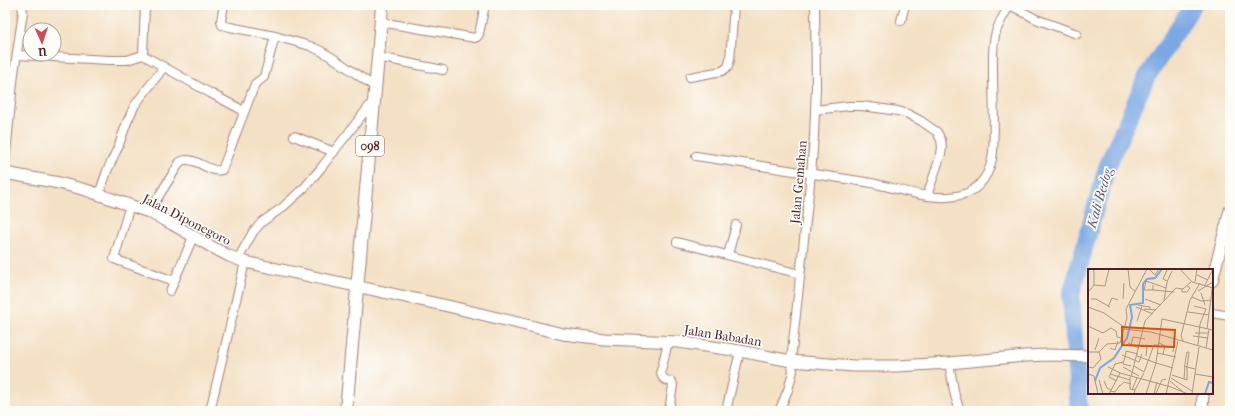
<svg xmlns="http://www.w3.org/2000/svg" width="1235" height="416" viewBox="0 0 1235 416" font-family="'IM FELL French Canon',serif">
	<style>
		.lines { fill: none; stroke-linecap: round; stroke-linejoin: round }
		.river { stroke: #7aa8e3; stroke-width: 18 }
		.street-casing { stroke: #9f8078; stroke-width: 10 }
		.secondary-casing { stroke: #9f8078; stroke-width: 13 }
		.primary-casing { stroke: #9f8078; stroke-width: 14 }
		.street { stroke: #fff; stroke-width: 8 }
		.secondary { stroke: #fff; stroke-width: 11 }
		.primary { stroke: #fff; stroke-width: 12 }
		.labels { text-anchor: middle; stroke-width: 3.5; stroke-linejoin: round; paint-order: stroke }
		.shield { fill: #fdfcf7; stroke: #806168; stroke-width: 1 }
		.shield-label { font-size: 12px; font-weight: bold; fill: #4a1f2b }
		.street-label { font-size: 13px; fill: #4a1f2b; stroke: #fdfcf7 }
		.water-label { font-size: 14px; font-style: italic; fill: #5d5675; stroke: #fdfcf7 }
		.inset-river { fill: none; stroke: #7aa8e3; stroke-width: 2 }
		.inset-road { fill: none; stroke: #b09387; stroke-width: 1 }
		.view { fill: #d8530f; fill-opacity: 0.15; stroke: #d8530f; stroke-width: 2 }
		.inset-edge { fill: none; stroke: #4a1f2b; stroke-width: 2 }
	</style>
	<rect width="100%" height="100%" fill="#fdfcf7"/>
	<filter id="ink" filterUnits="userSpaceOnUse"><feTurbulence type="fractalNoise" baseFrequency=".025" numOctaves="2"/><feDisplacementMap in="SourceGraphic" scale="8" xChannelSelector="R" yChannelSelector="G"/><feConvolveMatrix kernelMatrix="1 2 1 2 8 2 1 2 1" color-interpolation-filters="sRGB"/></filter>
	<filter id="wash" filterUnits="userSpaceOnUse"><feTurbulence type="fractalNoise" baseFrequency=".012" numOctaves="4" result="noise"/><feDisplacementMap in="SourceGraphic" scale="16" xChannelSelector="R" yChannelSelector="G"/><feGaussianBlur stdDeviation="0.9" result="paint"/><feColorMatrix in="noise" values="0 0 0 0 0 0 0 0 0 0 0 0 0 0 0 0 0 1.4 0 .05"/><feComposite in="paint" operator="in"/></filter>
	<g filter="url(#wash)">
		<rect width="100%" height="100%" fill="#f4e0c4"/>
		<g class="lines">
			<path class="river" d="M1079 411 1071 295 1107 167 1146 78 1193 5"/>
		</g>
	</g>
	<g filter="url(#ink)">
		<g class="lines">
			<defs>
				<g id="street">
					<path d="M224 5 221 21 222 25 230 27 275 36 310 46 321 51 336 60 375 87"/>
					<path d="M1010 5 1036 19 1077 34"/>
					<path d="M901 21 905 5"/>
					<path d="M380 22 475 38 477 37 479 34 485 5"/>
					<path d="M17 55 109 60H127L143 55 210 93 244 111"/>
					<path d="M143 55 145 5"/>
					<path d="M378 57 443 70"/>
					<path d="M690 77 722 71 728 67 730 60 734 5"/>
					<path d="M815 110 848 106H862L898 111 908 114 921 121 937 132 941 140 942 147 941 154 927 196"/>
					<path d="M294 136 334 152"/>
					<path d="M696 156C752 165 809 173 866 182 897 187 930 203 961 195 981 190 991 172 993 152 995 125 993 98 993 71 993 58 992 44 996 32 999 22 1005 13 1010 5"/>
					<path d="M5 163 14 73 23 12 22 5"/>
					<path d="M99 194 107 171 119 145 127 122 135 105 164 67"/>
					<path d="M130 205 114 259 174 281"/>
					<path d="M149 212 180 162C194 154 209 174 222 170L255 84 264 77 275 36"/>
					<path d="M677 242 800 274"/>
					<path d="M728 255 736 225"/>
					<path d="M238 259 253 232 262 222 283 207 305 187 321 168 374 100"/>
					<path d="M170 291 193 237"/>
					<path d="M1212 313 1230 316"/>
					<path d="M668 342 661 371C661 379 665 380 672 382L673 385 669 411"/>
					<path d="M949 363 955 396 960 411"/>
					<path d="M210 411 245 262"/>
					<path d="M726 411 740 351"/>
					<path d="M779 411 788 390 793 371 791 361 811 174 814 136 816 87 815 5"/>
				</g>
				<g id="secondary">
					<path d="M5 173 59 183 86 190 149 212 172 224 212 247 229 256 245 262 452 307 563 334 604 339 678 342 740 351 791 361 854 366H897L949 363 1025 356 1048 355 1089 356"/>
					<path d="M1212 281 1230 210"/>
					<path d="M1202 411 1203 393"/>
				</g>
				<path id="primary" d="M346 411 378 57 382 5"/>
			</defs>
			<use href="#street" class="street-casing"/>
			<use href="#secondary" class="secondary-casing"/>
			<use href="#primary" class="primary-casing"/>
			<use href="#street" class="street"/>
			<use href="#secondary" class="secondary"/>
			<use href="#primary" class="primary"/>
		</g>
	</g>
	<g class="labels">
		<rect class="shield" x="356" y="136" width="28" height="20" rx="3"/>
		<g class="shield-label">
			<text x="370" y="150">098</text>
		</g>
		<g class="street-label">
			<text transform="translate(798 182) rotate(-85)" y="5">Jalan Gemahan</text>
			<text transform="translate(187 219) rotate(27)" y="5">Jalan Diponegoro</text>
			<text transform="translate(723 335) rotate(9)" y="5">Jalan Babadan</text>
		</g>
		<g class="water-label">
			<text transform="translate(1099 198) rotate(-74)" y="5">Kali Bedog</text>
		</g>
	</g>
	<g transform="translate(1088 269)">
		<rect width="125" height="125" fill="#f4e0c4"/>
		<path class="inset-river" d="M7 112 12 99 26 89 39 69 44 48 42 36 55 34V15L59 10 67 9 74 0M117 125 121 113 125 114"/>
		<path class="inset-road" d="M40 0 42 18 47 22M61 0 67 6 71 0M92 0 104 13 125 19M79 1 75 10 79 12M109 6 120 11M107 13 109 0M6 16 17 17 21 0M65 16V21L86 23M117 16 125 0M94 20V23H99L102 19 99 17M65 21H56L58 12 78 19M1 22 6 16V1L3 0M110 22 125 13M113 24 117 36M104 28 113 32 123 31M3 30H8L22 38M35 30 36 14M57 30 73 36M76 32 79 13 84 2M50 36 62 38V40M106 37 118 40M0 38 16 44 36 58M20 38 24 29 30 31M48 38 65 45M56 40 68 41M100 43 121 46M49 52 54 37M0 57 15 64 23 59 28 62 29 68 34 69M36 60 63 63 125 81M119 60 125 13M107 64H120M105 67 120 69M95 72 93 67 102 31 112 14M40 74 51 79M71 74 77 77 75 85M43 76 45 68 57 70M110 76 112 55 118 40M51 77 59 78 58 87M22 79 27 81 30 72M118 79 121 60M7 81 11 69M0 83H11L19 75 32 74 39 49 38 40 59 0M85 83 86 71M101 83 99 98 107 100M69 84 88 88M34 86 51 93 54 85M49 87 68 94M37 88 38 82 50 85M37 88 35 95 43 97M68 94 85 99M97 94 99 83H101M46 97 56 103 66 76H70M0 98 5 99 13 90 11 83M20 98 32 104M35 98 51 107M0 105 6 107 10 125M22 105 42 111M107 105 125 108M84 106 96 110 97 97M42 108V120L47 121 46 125M43 108 57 52 88 19 95 20 103 13M83 109 104 122M96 110 99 111V98L96 97 98 94M11 111 15 125M16 112 19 119 23 121M29 112 21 108 27 95 35 93M82 112 94 122M32 117 36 113 43 115M44 121 49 109M47 121 56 104M22 122 27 123 32 116M68 124 74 111 78 110M21 125 32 104 83 118 100 125M58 125 68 94 74 50 125 61M66 125 69 113M78 125 90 72M104 125 111 78"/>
		<path class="view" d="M34 58 87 61 86 78 34 76Z"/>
		<rect width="125" height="125" class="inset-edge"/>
	</g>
	<rect width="1235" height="416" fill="none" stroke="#fdfcf7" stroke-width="20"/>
	<g transform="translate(42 42) rotate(177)"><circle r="19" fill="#fdfcf7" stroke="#b5a4a5"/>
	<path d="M0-3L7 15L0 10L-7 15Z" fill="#d1495b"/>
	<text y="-6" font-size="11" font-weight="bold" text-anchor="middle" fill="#4a1f2b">U</text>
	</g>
</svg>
